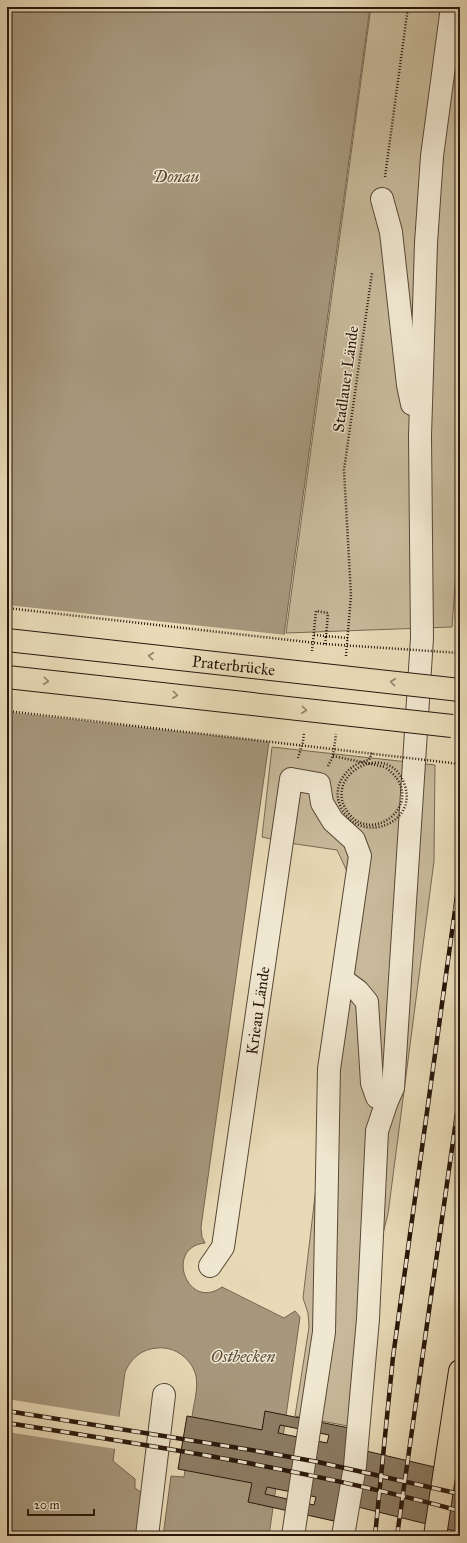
<svg xmlns="http://www.w3.org/2000/svg" width="467" height="1543" viewBox="0 0 467 1543" font-family="'IM FELL Great Primer',serif">
	<style>
		.green { fill: #c7b99a; stroke: #786852 }
		.water { fill: #a7987d; stroke: #74644f }
		.pier { fill: #e8dab7 }
		.building { fill: #8c7c64; stroke: #28170b; fill-rule: evenodd }
		.lines { fill: none; stroke-linecap: round; stroke-linejoin: round }
		.minor-casing { stroke: #584836; stroke-width: 24 }
		.major-casing { stroke: #28170b; stroke-width: 24 }
		.path { stroke: #28170b; stroke-width: 2.5; stroke-dasharray: 1 2; stroke-linecap: butt }
		.minor { stroke: #f0e7d0; stroke-width: 22 }
		.major { stroke: #e8dab7; stroke-width: 22 }
		.rail-casing { stroke: #28170b; stroke-width: 4.5 }
		.rail { stroke: #f0e7d0; stroke-width: 3; stroke-dasharray: 9; stroke-linecap: butt }
		.highway-bridge-casing { stroke: #28170b; stroke-width: 24; stroke-linecap: butt }
		.path-bridge { stroke: #28170b; stroke-width: 2.5; stroke-dasharray: 1 2; stroke-linecap: butt }
		.highway-bridge { stroke: #e8dab7; stroke-width: 22 }
		.oneway { stroke: #92826a }
		.labels { text-anchor: middle; stroke-width: 3; stroke-linejoin: round; paint-order: stroke }
		.street-label { font-size: 16px; fill: #28170b; stroke: #f0e7d0 }
		.water-label { font-size: 17px; font-style: italic; fill: #5b4b39; stroke: #f0e7d0 }
	</style>
	<rect width="100%" height="100%" fill="#e8dab7"/>
	<filter id="stains"><feTurbulence type="fractalNoise" baseFrequency=".005" numOctaves="4"/><feColorMatrix values="0 0 0 0 .2 0 0 0 0 .09 0 0 0 0 .02 0 0 0 .5 -.17"/></filter>
	<radialGradient id="worn" r=".72"><stop offset=".6" stop-color="#630" stop-opacity="0"/><stop offset="1" stop-color="#630" stop-opacity=".3"/></radialGradient>
	<g class="green">
		<path d="M371 7H459L455 31 460 34V517L452 627 286 633Z"/>
		<path d="M272 747 435 765 434 861 388 1214 380 1245 369 1430 295 1416 309 1327 308 1313 303 1298 352 882 337 850 289 843 262 837Z"/>
	</g>
	<path class="water" d="M7 7H370L284 635 201 1227 202 1237 205 1243C164 1247 187 1312 222 1287L284 1318 295 1311 300 1317 269 1536H163L171 1476 184 1477C187 1454 190 1432 193 1410 195 1399 198 1387 196 1376 192 1359 175 1346 157 1348 142 1349 131 1358 125 1372L113 1461 135 1479V1488L145 1495 138 1536H7Z"/>
	<g class="pier">
		<path d="M7 605 286 635 271 742 7 712Z"/>
		<path d="M7 1399 120 1417 116 1449 7 1432Z"/>
	</g>
	<path class="building" d="M265 1411 354 1429 349 1447 460 1473V1536H458L459 1532 338 1502 334 1521 248 1502 252 1483 178 1469 187 1416 262 1430ZM280 1425 329 1435 327 1443 278 1433ZM267 1487 316 1497 314 1505 265 1494Z"/>
	<g class="lines">
		<defs>
			<g id="minor">
				<path d="M382 199 391 232 408 385 412 404"/>
				<path d="M343 980 358 991 367 1002 372 1083 377 1097 387 1101"/>
				<path id="s1" d="M210 1266 223 1247 291 779 319 784 322 803 333 821 354 840 360 856 329 1069 324 1332 293 1536"/>
				<path d="M147 1536 164 1395"/>
				<path d="M343 1536 355 1466 368 1319 377 1131 387 1101 393 1088 422 638 420 436 426 243 432 156 452 7"/>
			</g>
			<path id="major" d="M435 1536 460 1371"/>
		</defs>
		<use href="#minor" class="minor-casing"/>
		<use href="#major" class="major-casing"/>
		<g class="path">
			<path d="M385 177 408 7"/>
			<path d="M314 635 348 638"/>
			<path d="M326 637 328 613"/>
			<path d="M312 651 316 611 328 613"/>
			<path d="M346 656 351 595 344 470 372 273"/>
			<path d="M333 756 385 767"/>
			<path d="M298 758 303 742 304 732"/>
			<path d="M328 766 333 756 336 734"/>
		</g>
		<use href="#minor" class="minor"/>
		<use href="#major" class="major"/>
		<defs>
			<g id="rail">
				<path d="M7 1411 257 1451 318 1462 460 1494"/>
				<path d="M7 1423C160 1447 310 1470 460 1511"/>
				<path d="M375 1536 393 1357 460 874"/>
				<path d="M397 1536 460 1092"/>
			</g>
		</defs>
		<use href="#rail" class="rail-casing"/>
		<use href="#rail" class="rail"/>
		<defs>
			<g id="highway-bridge">
				<path id="s2" d="M7 640 460 690"/>
				<path d="M7 677 452 726"/>
			</g>
		</defs>
		<use href="#highway-bridge" class="highway-bridge-casing"/>
		<g class="path-bridge">
			<path d="M7 608 325 644 460 653"/>
			<path d="M325 644 326 636"/>
			<path d="M7 711 460 764"/>
			<path d="M372 753 369 760C347 764 329 787 342 809 361 845 417 824 405 786 390 736 317 776 350 815 376 845 430 799 385 767"/>
		</g>
		<use href="#highway-bridge" class="highway-bridge"/>
	</g>
	<defs><path id="oneway-chevron" d="M-2-3.5L2.5 0L-2 3.5" fill="none" stroke-width="1.6" stroke-linecap="round" stroke-linejoin="round"/></defs>
	<g class="oneway">
		<use href="#oneway-chevron" transform="translate(151 656) rotate(-174)"/>
		<use href="#oneway-chevron" transform="translate(46 681) rotate(6)"/>
		<use href="#oneway-chevron" transform="translate(393 682) rotate(-174)"/>
		<use href="#oneway-chevron" transform="translate(175 695) rotate(6)"/>
		<use href="#oneway-chevron" transform="translate(304 710) rotate(6)"/>
	</g>
	<g class="labels">
		<g class="street-label">
			<text transform="translate(345 379) rotate(-82)" y="6">Stadlauer Lände</text>
			<text dy="6" stroke="none"><textPath href="#s2" startOffset="228">Praterbrücke</textPath></text>
			<text dy="6" stroke="none"><textPath href="#s1" startOffset="262">Krieau Lände</textPath></text>
		</g>
		<g class="water-label">
			<text x="176" y="182">Donau</text>
			<text x="243" y="1362">Ostbecken</text>
		</g>
	</g>
	<rect width="467" height="1543" fill="none" stroke="#e8dab7" stroke-width="24"/>
	<rect x="8" y="8" width="451" height="1527" fill="none" stroke="#28170b" stroke-width="2"/>
	<rect x="12" y="12" width="443" height="1519" fill="none" stroke="#28170b"/>
	<path d="M28 1509v6h66v-6" fill="none" stroke="#28170b" stroke-width="2"/>
	<text x="34" y="1509" font-size="12" fill="#28170b" stroke="#f0e7d0" stroke-width="3" paint-order="stroke">20 m</text>
	<rect width="100%" height="100%" filter="url(#stains)"/>
	<rect width="100%" height="100%" fill="url(#worn)"/>
</svg>
